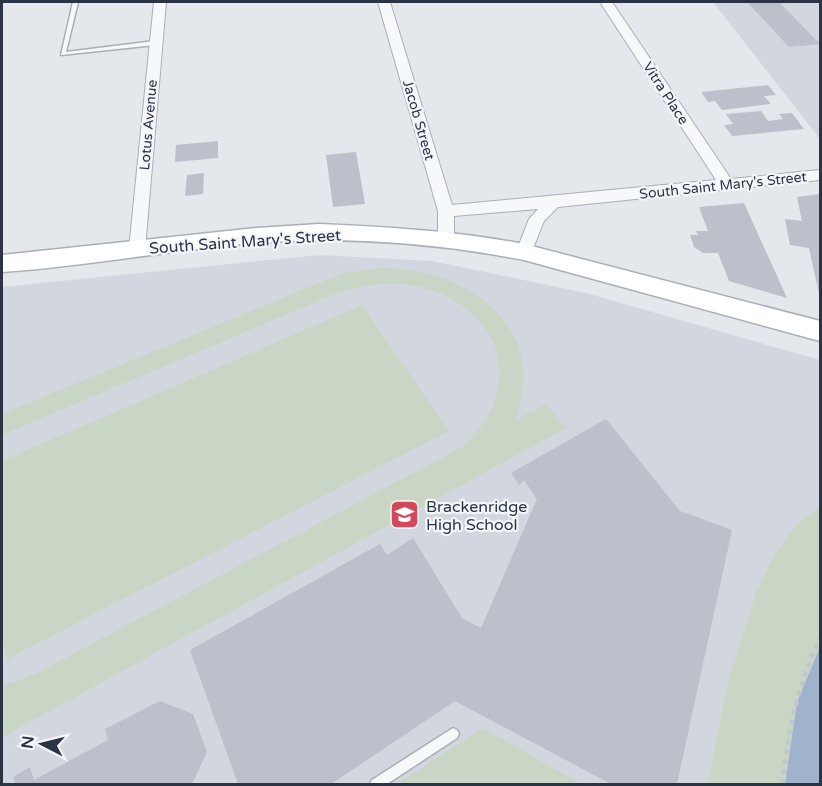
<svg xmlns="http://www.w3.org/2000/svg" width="822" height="786" viewBox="0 0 822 786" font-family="'Varela Round',sans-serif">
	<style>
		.built { fill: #d2d6de }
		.green { fill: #c9d6c5 }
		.water { fill: #9fb4cc }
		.building { fill: #bbc0ca }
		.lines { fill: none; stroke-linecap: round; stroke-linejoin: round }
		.service-casing { stroke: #a9aeb7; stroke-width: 3 }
		.minor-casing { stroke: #a9aeb7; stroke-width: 2 }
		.secondary-casing { stroke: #a9aeb7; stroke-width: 3 }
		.path { stroke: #c2c5cb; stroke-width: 4.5; stroke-dasharray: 5 5; stroke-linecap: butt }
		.service { fill: #f7f8fa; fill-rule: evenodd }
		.minor { fill: #f7f8fa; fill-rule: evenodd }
		.secondary { fill: #fff; fill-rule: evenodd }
		.labels { text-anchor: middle; stroke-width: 4.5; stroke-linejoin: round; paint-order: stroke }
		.far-street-label { font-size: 14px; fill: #2b3445; stroke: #f4f6f9 }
		.street-label { font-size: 16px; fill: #2b3445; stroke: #f4f6f9 }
		.poi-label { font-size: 16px; fill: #2b3445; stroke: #f4f6f9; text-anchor: start }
	</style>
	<rect width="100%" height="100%" fill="#e4e7ec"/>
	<g class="built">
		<path d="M713 2H820V139Z"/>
		<path d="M319 255 432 261 586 293 820 360V506L797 524 774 554 755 595 727 684 707 784H2V287Z"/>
	</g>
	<g class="green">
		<path d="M382 268C468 269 550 326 515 420L546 404 566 428 2 737V687L39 672 462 447C529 388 502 305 417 286 389 280 362 285 335 294L2 435V414L326 280 344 273Z"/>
		<path d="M362 305 449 431 7 659 2 635V461Z"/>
		<path d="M820 506V784H707L727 684 755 595 774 554 797 524Z"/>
		<path d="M483 728 581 784H398Z"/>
	</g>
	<path class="water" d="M820 647V784H785L797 702Z"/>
	<g class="building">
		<path d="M747 2H779L820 44 789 47Z"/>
		<path d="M768 85 776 95 764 96 771 104 722 110 715 101 708 102 701 92Z"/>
		<path d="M761 111 768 121 783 119 779 114 792 113 804 129 732 136 724 125 733 124 726 114Z"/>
		<path d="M218 141V158L175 162 176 145Z"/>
		<path d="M356 152 365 204 333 207 326 155Z"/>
		<path d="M204 173 203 194 185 196 187 175Z"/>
		<path d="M820 194V298L809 248 790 245 785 219 802 221 797 197Z"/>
		<path d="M744 203 787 298 729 281 718 253H703L694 247 690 235H698L696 231H708L699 207Z"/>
		<path d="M606 419 680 511 732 530 677 784H611L455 701 331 784H238L190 650 380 544 387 555 413 538 462 618 481 628 537 499 524 480 519 485 511 473Z"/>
		<path d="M160 701 193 714 207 752 192 784H15L13 777 30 767 34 780 108 740 105 729Z"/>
	</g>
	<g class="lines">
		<defs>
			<g id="service">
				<path d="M73 2H78L66 52 155 41 158 43 155 45 61 55Z"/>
				<path d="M453 728 457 730 459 734 457 738 387 784H370L372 780Z"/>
			</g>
			<g id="minor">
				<path d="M154 2H166L145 249 143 253H131L129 249Z"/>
				<path d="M378 2H390L452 205 716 180 600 2H612L731 179 820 170V180L558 207 544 221 530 256H518L516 252 529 219 538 209 454 216V240L452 244H440L438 240V211Z"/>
			</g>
			<path id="secondary" d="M319 224C388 227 456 231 524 244L820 321V341L524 260C457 247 388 240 320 240 214 241 107 265 2 272V255L257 228Z"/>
		</defs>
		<use href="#service" class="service-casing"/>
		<use href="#minor" class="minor-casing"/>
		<use href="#secondary" class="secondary-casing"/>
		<path class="path" d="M783 784C787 732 798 685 820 638"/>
		<use href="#service" class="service"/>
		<use href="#minor" class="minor"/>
		<use href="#secondary" class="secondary"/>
	</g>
	<defs>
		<symbol id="school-square" viewBox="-11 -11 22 22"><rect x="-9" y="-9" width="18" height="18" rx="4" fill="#d1495b" stroke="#f4f6f9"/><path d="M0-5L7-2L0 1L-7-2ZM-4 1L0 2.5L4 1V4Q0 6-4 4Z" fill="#fff"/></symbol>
	</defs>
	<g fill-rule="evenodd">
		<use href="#school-square" x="388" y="498" width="33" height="33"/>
	</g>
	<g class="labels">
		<g class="far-street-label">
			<text transform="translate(666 93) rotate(57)" y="5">Vitra Place</text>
			<text transform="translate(419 120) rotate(74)" y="5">Jacob Street</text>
			<text transform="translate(148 125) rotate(-85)" y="5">Lotus Avenue</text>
			<text transform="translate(723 185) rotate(-6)" y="5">South Saint Mary's Street</text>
		</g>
		<g class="street-label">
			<text transform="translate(245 241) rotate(-4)" y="6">South Saint Mary's Street</text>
		</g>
		<g class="poi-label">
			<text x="426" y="512">Brackenridge<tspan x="426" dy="18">High School</tspan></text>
		</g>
	</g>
	<rect width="822" height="786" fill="none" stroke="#2b3445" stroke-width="6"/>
	<g transform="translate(42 744) rotate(277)" stroke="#f4f6f9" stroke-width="4.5" paint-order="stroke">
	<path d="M0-4.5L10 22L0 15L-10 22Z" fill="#2b3445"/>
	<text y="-9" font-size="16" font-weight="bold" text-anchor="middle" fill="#2b3445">N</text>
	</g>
</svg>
